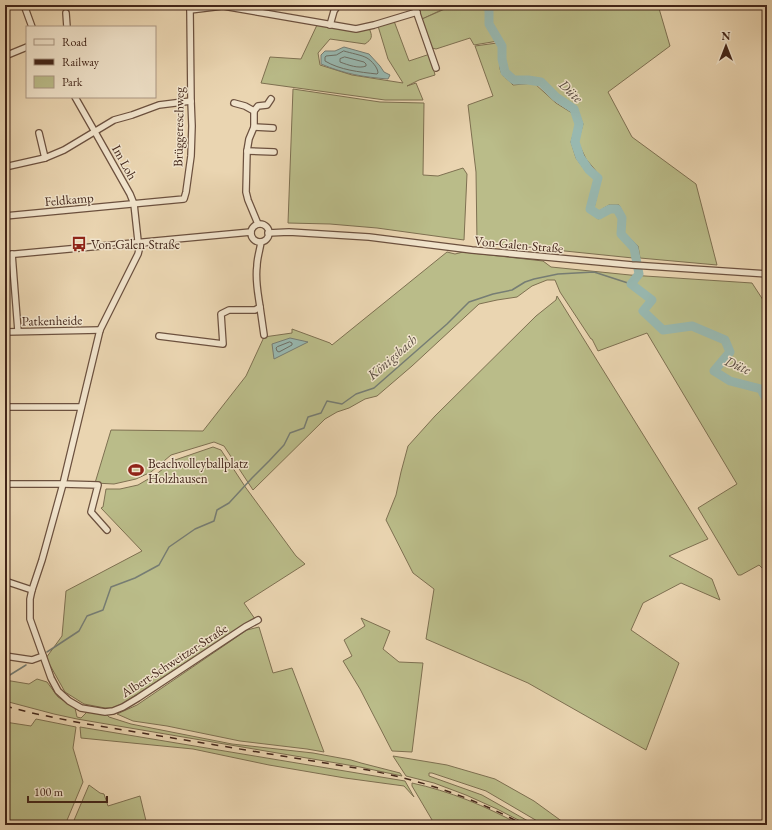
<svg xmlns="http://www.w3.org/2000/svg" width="772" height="830" viewBox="0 0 772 830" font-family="'EB Garamond',serif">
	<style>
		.green { fill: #babc89; stroke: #7e7051 }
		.water { fill: #98b8b0; stroke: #767d74 }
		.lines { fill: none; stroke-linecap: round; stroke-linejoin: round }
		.shore { stroke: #6d6e64; stroke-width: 1 }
		.stream { stroke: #767d74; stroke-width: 1.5 }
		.river { stroke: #98b8b0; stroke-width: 9 }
		.minor-casing { stroke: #6c513f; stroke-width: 8 }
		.minor { stroke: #f1e4cc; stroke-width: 5.5 }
		.rail { stroke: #422519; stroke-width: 1.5; stroke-dasharray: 7 7; stroke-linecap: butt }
		.labels { text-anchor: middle; stroke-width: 3; stroke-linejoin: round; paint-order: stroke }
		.street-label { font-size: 13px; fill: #422519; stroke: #f1e4cc }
		.poi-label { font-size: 13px; fill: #422519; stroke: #f1e4cc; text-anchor: start }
		.water-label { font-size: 14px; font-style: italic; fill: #584a3f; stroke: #f1e4cc }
	</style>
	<rect width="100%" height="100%" fill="#ead5b1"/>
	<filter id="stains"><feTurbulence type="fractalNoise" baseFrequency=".005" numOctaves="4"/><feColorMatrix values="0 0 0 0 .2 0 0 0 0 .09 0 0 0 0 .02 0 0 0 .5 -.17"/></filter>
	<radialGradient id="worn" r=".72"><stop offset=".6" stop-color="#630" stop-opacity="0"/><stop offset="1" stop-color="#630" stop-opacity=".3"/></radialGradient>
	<g class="green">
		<path d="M416 5H452L422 19Z"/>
		<path d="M454 5H483L489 8 490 24 498 41 474 45 470 38 436 49 432 48 422 19Z"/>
		<path d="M488 5H658L670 46 608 92 632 137 696 184 717 265 640 258 638 246 624 232 625 217 619 205H609L599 211 594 208 601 177 586 159 578 142 583 124 576 107 557 94 543 80 531 77 517 78 508 71 504 57V44L492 23 491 6Z"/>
		<path d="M394 21 409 61 430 54 435 75 419 80 407 86 416 83 423 100H385L261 83 270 57 301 59 317 25 354 31 369 28C373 37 372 39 365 44L330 39 318 53 320 65 352 75 403 83 388 59 378 26Z"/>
		<path d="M497 43C503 51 497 63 501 72 503 77 510 81 513 85L534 83 556 103 572 113 576 125 571 142 576 158 587 173 595 179 587 209 598 219 611 211H616L620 218 619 235 633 249V258L477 242 476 172 468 105 493 96 475 46Z"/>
		<path d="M293 89 380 102 424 103 423 175 438 176 463 168 467 174 464 240 377 228 330 224 288 223Z"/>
		<path d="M447 252 455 254 463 252 543 261 551 267 630 275 752 283 767 306V573L759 565 741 575H738L698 508 737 484 647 333 598 351 592 339H591L560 292 555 280H547L532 286 517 297 497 300 479 304 412 366 377 396 365 399 349 408 337 412 325 419 253 490 224 446 214 442 171 455 151 472 136 479 114 484 95 483 111 430 203 431 246 376 264 337 292 333V329L330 343 332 345Z"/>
		<path d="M557 296 708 539 669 556 712 579 720 600 681 583 643 603 631 630 679 663 646 750 528 683 426 639 434 589 413 573 386 520 396 495 401 472 408 446 435 416 536 316 556 300Z"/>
		<path d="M213 447 221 450 246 488 296 556 305 564 244 603 255 619 243 625 122 704 112 708H105L84 704 65 692 46 658 62 636 66 591 142 551 101 508 103 507 106 489H120L138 485 155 475 175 460Z"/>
		<path d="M361 618 390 631 383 649 399 662 423 663 412 752 392 751 360 689 343 661 352 656 344 640 365 626Z"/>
		<path d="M259 627 273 673 292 668 324 752 307 749 240 741 167 726 133 721 117 714 137 705 247 630Z"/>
		<path d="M37 679 47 682 58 697 75 708 77 717 81 718 88 711 105 713 109 717 131 724 232 744 313 753 351 760 361 763 400 773 402 776 360 767 77 719 54 714 5 701V680L29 684Z"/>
		<path d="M36 719 76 727 73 748 83 782 65 825H5V722L31 726Z"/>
		<path d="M80 727 405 781 414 797 404 786 345 778 269 765 193 749 81 738Z"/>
		<path d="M393 756 447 765 495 779 534 801 567 825H544L486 791 432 773H429V776L482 795 535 825H528L497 809 466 795 434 783 406 776Z"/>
		<path d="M412 783C449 791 486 806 520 825H435L412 786Z"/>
		<path d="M89 785 100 793 104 794 108 806 140 796 147 825H72Z"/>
	</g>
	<g class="water">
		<path d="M344 47 369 54 380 66 384 72 390 75 388 79C363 77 345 74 321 64V55L325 51H335Z"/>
		<path d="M290 338 308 342 274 359 272 344Z"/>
	</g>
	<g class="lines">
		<g class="shore">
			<path d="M344 51C350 53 362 55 367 58 372 61 378 68 378 73L377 74C359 72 340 70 325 61V57L326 56 336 55Z"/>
			<path d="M345 57 364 62 366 64V66C359 69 348 65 340 62V59Z"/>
			<path d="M290 342 292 343V345L279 352 277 351 276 348 277 347Z"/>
		</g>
		<g class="stream">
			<path d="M47 652 79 631 87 616 103 610 111 587 135 578 159 565 169 547 195 529 214 521 217 510 229 503 252 478 269 461 284 445 290 433 304 428 308 417 321 413 327 401 342 404 356 394 374 388 447 324 469 302 493 294 512 290 525 282 534 279 558 274 594 272 631 284"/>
			<path d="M5 678 26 665"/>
		</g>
		<path class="river" d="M483 5 489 8V24L502 46V59L505 72 514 80H528L541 82 556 97 574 109 579 124 575 142 580 157 589 170 598 178 590 209 599 215 610 209H617L622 218 621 234 634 248 639 274 631 284 652 300 643 311 663 330 692 326 725 340 730 352 714 371 730 381 761 389 767 401"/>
		<defs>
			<g id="minor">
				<path d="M24 5 32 27"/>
				<path d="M414 5 436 68"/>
				<path d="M190 10 223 6 356 29 374 25 417 12"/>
				<path d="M259 12V5"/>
				<path d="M66 13 67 27"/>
				<path d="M330 25 334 11 338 5"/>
				<path d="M5 56 27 47"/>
				<path d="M75 97 95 132 130 194 134 204 139 250 138 254 100 330 63 484 42 560 32 590 30 599V619L51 678 58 691 69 701 81 708 105 712 113 711 123 707 138 698 245 627 258 620"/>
				<path d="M234 103 245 106 254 111V127L249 139 247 151 246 192 248 200 258 224"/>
				<path d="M254 111 258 106 267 105 271 99"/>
				<path d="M254 127 273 128"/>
				<path d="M39 133 45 158"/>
				<path d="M247 151 274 152"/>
				<path d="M5 167 45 158 64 150 114 120 132 115 159 105 191 101"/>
				<path d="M5 216 184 199 186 192 191 156 192 126 191 101 190 10 189 5"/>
				<circle cx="260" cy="233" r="9"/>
				<path d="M268 233 289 232 369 237 472 250 632 265 767 274"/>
				<path d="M12 254 18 331"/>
				<path d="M5 255 251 232"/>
				<path d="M260 307 264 335"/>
				<path d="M5 332 100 330"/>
				<path d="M159 336 223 344 221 314 229 310H255L260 307C258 293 255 280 257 266 257 258 260 250 261 242"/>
				<path d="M5 407H81"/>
				<path d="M5 484H63L98 485 91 512 107 530"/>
				<path d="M5 581 32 590"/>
				<path d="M5 656 32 660 43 656"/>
			</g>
		</defs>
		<use href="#minor" class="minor-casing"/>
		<use href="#minor" class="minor"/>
		<path class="rail" d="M5 706 32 713 81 723 368 770C424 781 474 798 524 825"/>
	</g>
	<defs>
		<symbol id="bus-bare" viewBox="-9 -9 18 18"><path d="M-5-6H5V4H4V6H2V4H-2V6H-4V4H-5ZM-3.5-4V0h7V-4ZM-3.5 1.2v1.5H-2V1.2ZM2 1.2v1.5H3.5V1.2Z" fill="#8f2418" stroke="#f1e4cc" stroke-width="2.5" paint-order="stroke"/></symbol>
		<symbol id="stadium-bare" viewBox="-9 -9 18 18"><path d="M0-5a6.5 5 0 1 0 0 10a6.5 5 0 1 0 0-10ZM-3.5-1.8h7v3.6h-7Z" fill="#8f2418" stroke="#f1e4cc" stroke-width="2.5" paint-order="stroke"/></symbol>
	</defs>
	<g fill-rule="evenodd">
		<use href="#bus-bare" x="68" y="233" width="22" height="22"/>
		<use href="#stadium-bare" x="125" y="459" width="22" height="22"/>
	</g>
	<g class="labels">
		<g class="street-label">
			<text transform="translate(178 127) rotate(-89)" y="5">Brüggereschweg</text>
			<text transform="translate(125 162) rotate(61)" y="5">Im Loh</text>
			<text transform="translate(69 199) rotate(-5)" y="5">Feldkamp</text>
			<text transform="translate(519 244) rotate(5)" y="5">Von-Galen-Straße</text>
			<text transform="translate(52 320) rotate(-1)" y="5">Patkenheide</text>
			<text transform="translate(174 660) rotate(-33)" y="5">Albert-Schweitzer-Straße</text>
		</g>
		<g class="poi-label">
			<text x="91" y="249">Von-Galen-Straße</text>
			<text x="148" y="468">Beachvolleyballplatz<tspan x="148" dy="15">Holzhausen</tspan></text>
		</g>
		<g class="water-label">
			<text transform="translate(571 91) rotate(43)" y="5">Düte</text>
			<text transform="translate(392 357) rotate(-41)" y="5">Königsbach</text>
			<text transform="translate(738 365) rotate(23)" y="5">Düte</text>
		</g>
	</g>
	<rect width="772" height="830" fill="none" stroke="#ead5b1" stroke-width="20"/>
	<rect x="6" y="6" width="760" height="818" fill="none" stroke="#422519" stroke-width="2"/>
	<rect x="10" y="10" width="752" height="810" fill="none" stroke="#422519"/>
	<rect x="26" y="26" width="130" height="72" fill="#f1e4cc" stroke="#ab9884"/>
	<rect x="34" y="39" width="20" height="6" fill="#f1e4cc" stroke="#ab9884"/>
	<text x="62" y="46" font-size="12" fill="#422519">Road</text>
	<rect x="34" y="59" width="20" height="6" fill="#422519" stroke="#ab9884"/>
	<text x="62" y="66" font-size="12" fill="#422519">Railway</text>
	<rect x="34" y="76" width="20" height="12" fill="#babc89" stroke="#ab9884"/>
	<text x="62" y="86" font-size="12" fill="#422519">Park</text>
	<g transform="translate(726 46)" stroke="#f1e4cc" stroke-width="3" paint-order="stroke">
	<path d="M0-3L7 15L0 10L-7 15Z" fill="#422519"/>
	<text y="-6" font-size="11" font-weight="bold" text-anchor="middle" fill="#422519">N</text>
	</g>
	<path d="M28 796v6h79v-6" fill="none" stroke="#422519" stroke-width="2"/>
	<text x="34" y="796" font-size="12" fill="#422519" stroke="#f1e4cc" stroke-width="3" paint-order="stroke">100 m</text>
	<rect width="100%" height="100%" filter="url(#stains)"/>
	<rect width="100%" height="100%" fill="url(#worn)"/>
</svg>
